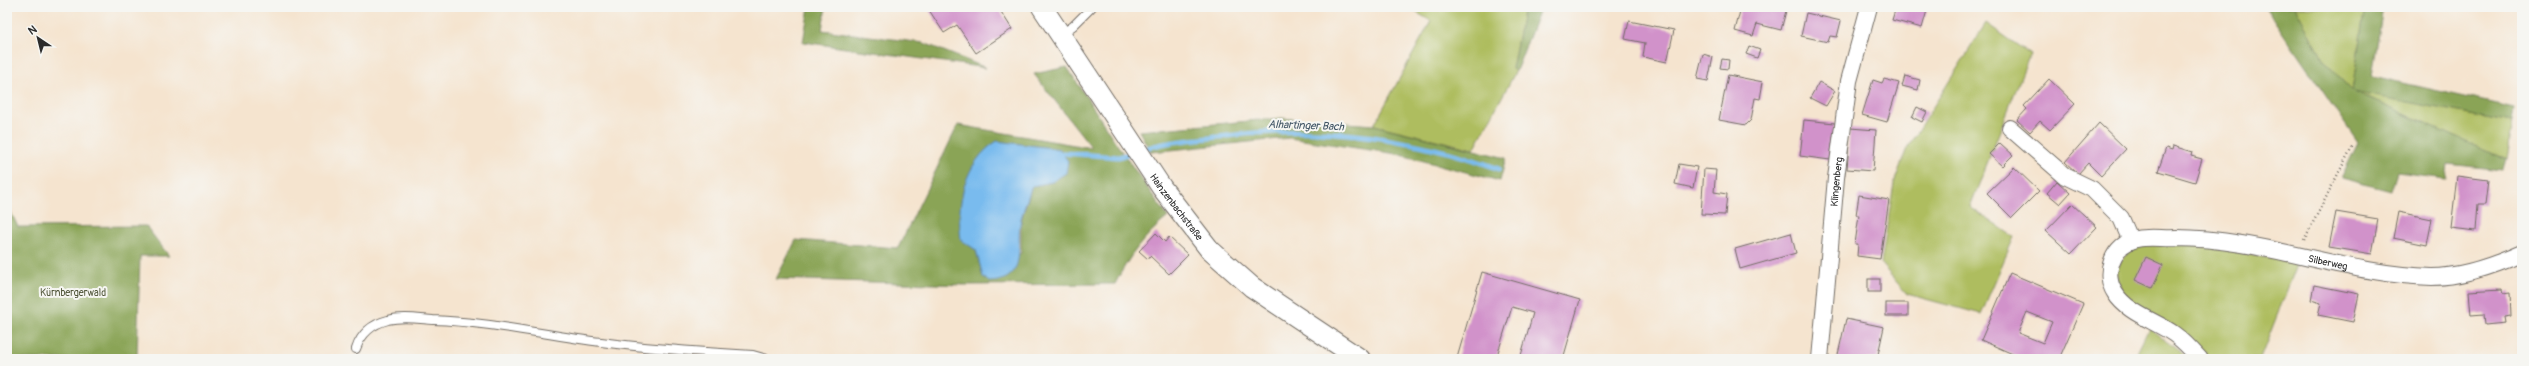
<svg xmlns="http://www.w3.org/2000/svg" width="2529" height="366" viewBox="0 0 2529 366" font-family="Pangolin,sans-serif">
	<style>
		.green { fill: #aebd5f; stroke: #6c7445 }
		.forest { fill: #8aa456; stroke: #5a6840; fill-rule: evenodd }
		.water { fill: #79bbee; stroke: #52738c }
		.lines { fill: none; stroke-linecap: round; stroke-linejoin: round }
		.stream { stroke: #79bbee; stroke-width: 5 }
		.building { fill: #d192ca; fill-rule: evenodd }
		.service-casing { stroke: #726c64; stroke-width: 10 }
		.minor-casing { stroke: #726c64; stroke-width: 18 }
		.tertiary-casing { stroke: #726c64; stroke-width: 22 }
		.path { stroke: #726c64; stroke-width: 2.5; stroke-dasharray: 1 3; stroke-linecap: butt }
		.service { stroke: #fff; stroke-width: 8 }
		.minor { stroke: #fff; stroke-width: 16 }
		.tertiary { stroke: #fff; stroke-width: 20 }
		.labels { text-anchor: middle; stroke-width: 4; stroke-linejoin: round; paint-order: stroke }
		.street-label { font-size: 10px; fill: #2b2b2b; stroke: #f6f6f2 }
		.park-label { font-size: 10px; fill: #52573b; stroke: #f6f6f2 }
		.water-label { font-size: 11px; font-style: italic; fill: #425666; stroke: #f6f6f2 }
	</style>
	<rect width="100%" height="100%" fill="#f6f6f2"/>
	<filter id="ink" filterUnits="userSpaceOnUse"><feTurbulence type="fractalNoise" baseFrequency=".025" numOctaves="2"/><feDisplacementMap in="SourceGraphic" scale="8" xChannelSelector="R" yChannelSelector="G"/><feConvolveMatrix kernelMatrix="1 2 1 2 8 2 1 2 1" color-interpolation-filters="sRGB"/></filter>
	<filter id="wash" filterUnits="userSpaceOnUse"><feTurbulence type="fractalNoise" baseFrequency=".012" numOctaves="4" result="noise"/><feDisplacementMap in="SourceGraphic" scale="16" xChannelSelector="R" yChannelSelector="G"/><feGaussianBlur stdDeviation="0.9" result="paint"/><feColorMatrix in="noise" values="0 0 0 0 0 0 0 0 0 0 0 0 0 0 0 0 0 1.4 0 .05"/><feComposite in="paint" operator="in"/></filter>
	<g filter="url(#wash)">
		<rect width="100%" height="100%" fill="#f5e4cf"/>
		<g class="green">
			<path d="M1407 7H1524L1512 68 1516 71 1474 149 1374 125 1431 21Z"/>
			<path d="M2295 7H2365L2352 91 2512 122 2506 160 2352 91 2325 62Z"/>
			<path d="M1986 23 2030 54 1970 207 2014 237 1981 314 1907 294 1881 264 1894 183 1907 148Z"/>
			<path d="M2192 244 2298 262 2260 359H2210L2194 342 2122 294 2116 269C2131 238 2162 245 2192 244Z"/>
			<path d="M2149 328 2189 359H2134Z"/>
		</g>
		<g class="forest">
			<path d="M809 7H826L822 30 924 43 986 68 803 42Z"/>
			<path d="M1524 7H1541L1516 71 1512 69Z"/>
			<path d="M2265 7H2295L2325 62 2352 91 2365 7H2383L2372 76 2514 108 2512 122 2354 92 2506 160 2503 170 2448 164 2446 178 2397 172 2391 191 2341 178 2358 143Z"/>
			<path d="M1067 67 1116 143 1168 217C1144 236 1129 256 1115 284L964 285 776 279 796 240 898 248 958 125 1092 148 1034 74ZM1060 149 1052 182 1032 186 1021 220V253L983 277 976 250Z"/>
			<path d="M1281 118 1374 125 1506 158 1500 181 1397 154 1289 138 1151 152 1139 131Z"/>
			<path d="M7 204 18 227 146 226 169 256H140L137 359H7Z"/>
		</g>
		<path class="water" d="M997 141 1060 149 1068 161 1066 173 1052 182 1032 186C1028 197 1024 208 1021 219 1015 243 1030 281 989 282L983 277 976 250 961 240C956 204 964 162 997 141Z"/>
		<g class="lines">
			<g class="stream">
				<path d="M1141 150C1166 141 1192 140 1218 137 1237 135 1257 132 1276 132 1347 129 1433 143 1499 169"/>
				<path d="M1063 153 1119 157 1133 152"/>
			</g>
		</g>
		<g id="blocks">
			<g class="building">
				<path d="M927 7H998L1012 29 976 53 957 25 944 33Z"/>
				<path d="M1741 7H1787L1781 30 1757 24 1753 36 1735 31Z"/>
				<path d="M1896 7H1928L1922 28 1892 20Z"/>
				<path d="M1806 13 1841 21 1837 37 1830 36 1828 42 1801 36Z"/>
				<path d="M1629 21 1674 30 1667 62 1643 57 1645 43 1625 39Z"/>
				<path d="M1749 46 1760 50 1757 58 1746 54Z"/>
				<path d="M1703 54 1713 57 1708 81 1697 79Z"/>
				<path d="M1722 59 1729 60 1728 69 1720 68Z"/>
				<path d="M1728 75 1763 82 1760 99 1755 98 1751 120 1746 125 1719 120Z"/>
				<path d="M1905 76 1920 80 1918 90 1902 86Z"/>
				<path d="M1884 79 1899 83 1887 122 1862 115 1873 80 1882 83Z"/>
				<path d="M2049 79 2075 104 2050 130 2040 121 2030 132 2017 120 2027 109 2024 106Z"/>
				<path d="M1819 82 1835 91 1826 106 1810 98Z"/>
				<path d="M1917 107 1927 112 1922 122 1912 117Z"/>
				<path d="M1804 120 1835 123 1830 160 1800 156Z"/>
				<path d="M2099 123 2126 149 2101 176 2088 163 2078 174 2065 162Z"/>
				<path d="M1850 128 1876 130 1873 171 1847 169Z"/>
				<path d="M2000 143 2013 155 2002 166 1989 154Z"/>
				<path d="M2173 146 2192 152 2191 156 2202 159 2195 182 2158 171 2166 148 2172 150Z"/>
				<path d="M1679 164 1697 167 1693 188 1675 184Z"/>
				<path d="M2014 167 2039 191 2012 218 1987 193Z"/>
				<path d="M1704 169 1716 170 1714 192 1727 194 1725 215 1701 214Z"/>
				<path d="M2457 176 2488 180 2485 204H2478L2476 231 2451 228Z"/>
				<path d="M2057 181 2070 193 2060 204 2047 193Z"/>
				<path d="M1859 195 1889 200 1880 259 1857 256 1858 244H1855L1859 215H1856Z"/>
				<path d="M2072 204 2097 227 2071 254 2046 231Z"/>
				<path d="M2336 212 2378 219 2372 254 2329 247Z"/>
				<path d="M2398 212 2432 219 2427 245 2393 238Z"/>
				<path d="M1156 233 1165 242 1169 237 1188 255 1169 274 1150 256 1148 259 1139 251Z"/>
				<path d="M1791 233 1796 253 1740 269 1735 249Z"/>
				<path d="M2146 257 2163 265 2152 288 2135 280Z"/>
				<path d="M1482 272 1580 300 1563 359H1520L1533 313 1512 307 1496 359 1457 358Z"/>
				<path d="M2010 273 2083 304 2059 359H2024L1981 340ZM2027 312 2052 322 2043 343 2018 333Z"/>
				<rect x="1868" y="279" width="12" height="13"/>
				<path d="M2314 285 2359 294 2353 322 2318 315 2321 303 2311 300Z"/>
				<path d="M2502 289 2503 293 2510 292 2511 316 2504 317 2505 323 2485 325 2484 314 2471 315 2469 291Z"/>
				<rect x="1886" y="303" width="22" height="13"/>
				<path d="M1846 319 1884 327 1877 359H1837Z"/>
			</g>
		</g>
	</g>
	<g filter="url(#ink)">
		<use href="#blocks" fill-opacity="0" stroke="#726c64" stroke-width="1"/>
		<g class="lines">
			<defs>
				<g id="service">
					<path d="M1060 35 1073 26 1092 7"/>
					<path d="M356 349C361 334 372 324 388 320 402 316 419 319 433 320 490 322 545 335 601 342 652 349 702 352 753 355L767 359"/>
				</g>
				<g id="minor">
					<path d="M2010 128 2065 176 2092 189 2121 218 2131 241"/>
					<path id="s1" d="M1820 359 1836 178 1849 81 1869 7"/>
					<path id="s2" d="M2200 359C2192 350 2184 341 2174 334 2156 321 2127 313 2115 293 2102 273 2113 244 2137 239 2149 236 2164 239 2176 238 2263 238 2346 275 2432 277 2463 277 2495 265 2522 253"/>
				</g>
				<g id="tertiary">
					<path id="s3" d="M1042 7 1162 188 1210 250 1252 287 1360 359"/>
				</g>
			</defs>
			<use href="#service" class="service-casing"/>
			<use href="#minor" class="minor-casing"/>
			<use href="#tertiary" class="tertiary-casing"/>
			<path class="path" d="M2304 240 2353 145"/>
			<use href="#service" class="service"/>
			<use href="#minor" class="minor"/>
			<use href="#tertiary" class="tertiary"/>
		</g>
	</g>
	<g class="labels">
		<g class="street-label">
			<text dy="4" stroke="none"><textPath href="#s1" startOffset="178">Klingenberg</textPath></text>
			<text dy="4" stroke="none"><textPath href="#s3" startOffset="241">Hainzenbachstraße</textPath></text>
			<text dy="4" stroke="none"><textPath href="#s2" startOffset="370">Silberweg</textPath></text>
		</g>
		<g class="park-label">
			<text x="73" y="296">Kürnbergerwald</text>
		</g>
		<g class="water-label">
			<text transform="translate(1306 125) rotate(2)" y="4">Alhartinger Bach</text>
		</g>
	</g>
	<rect width="2529" height="366" fill="none" stroke="#f6f6f2" stroke-width="24"/>
	<g transform="translate(38 38) rotate(325)" stroke="#f6f6f2" stroke-width="3" paint-order="stroke">
	<path d="M0-3L7 15L0 10L-7 15Z" fill="#2b2b2b"/>
	<text y="-6" font-size="11" font-weight="bold" text-anchor="middle" fill="#2b2b2b">N</text>
	</g>
</svg>
